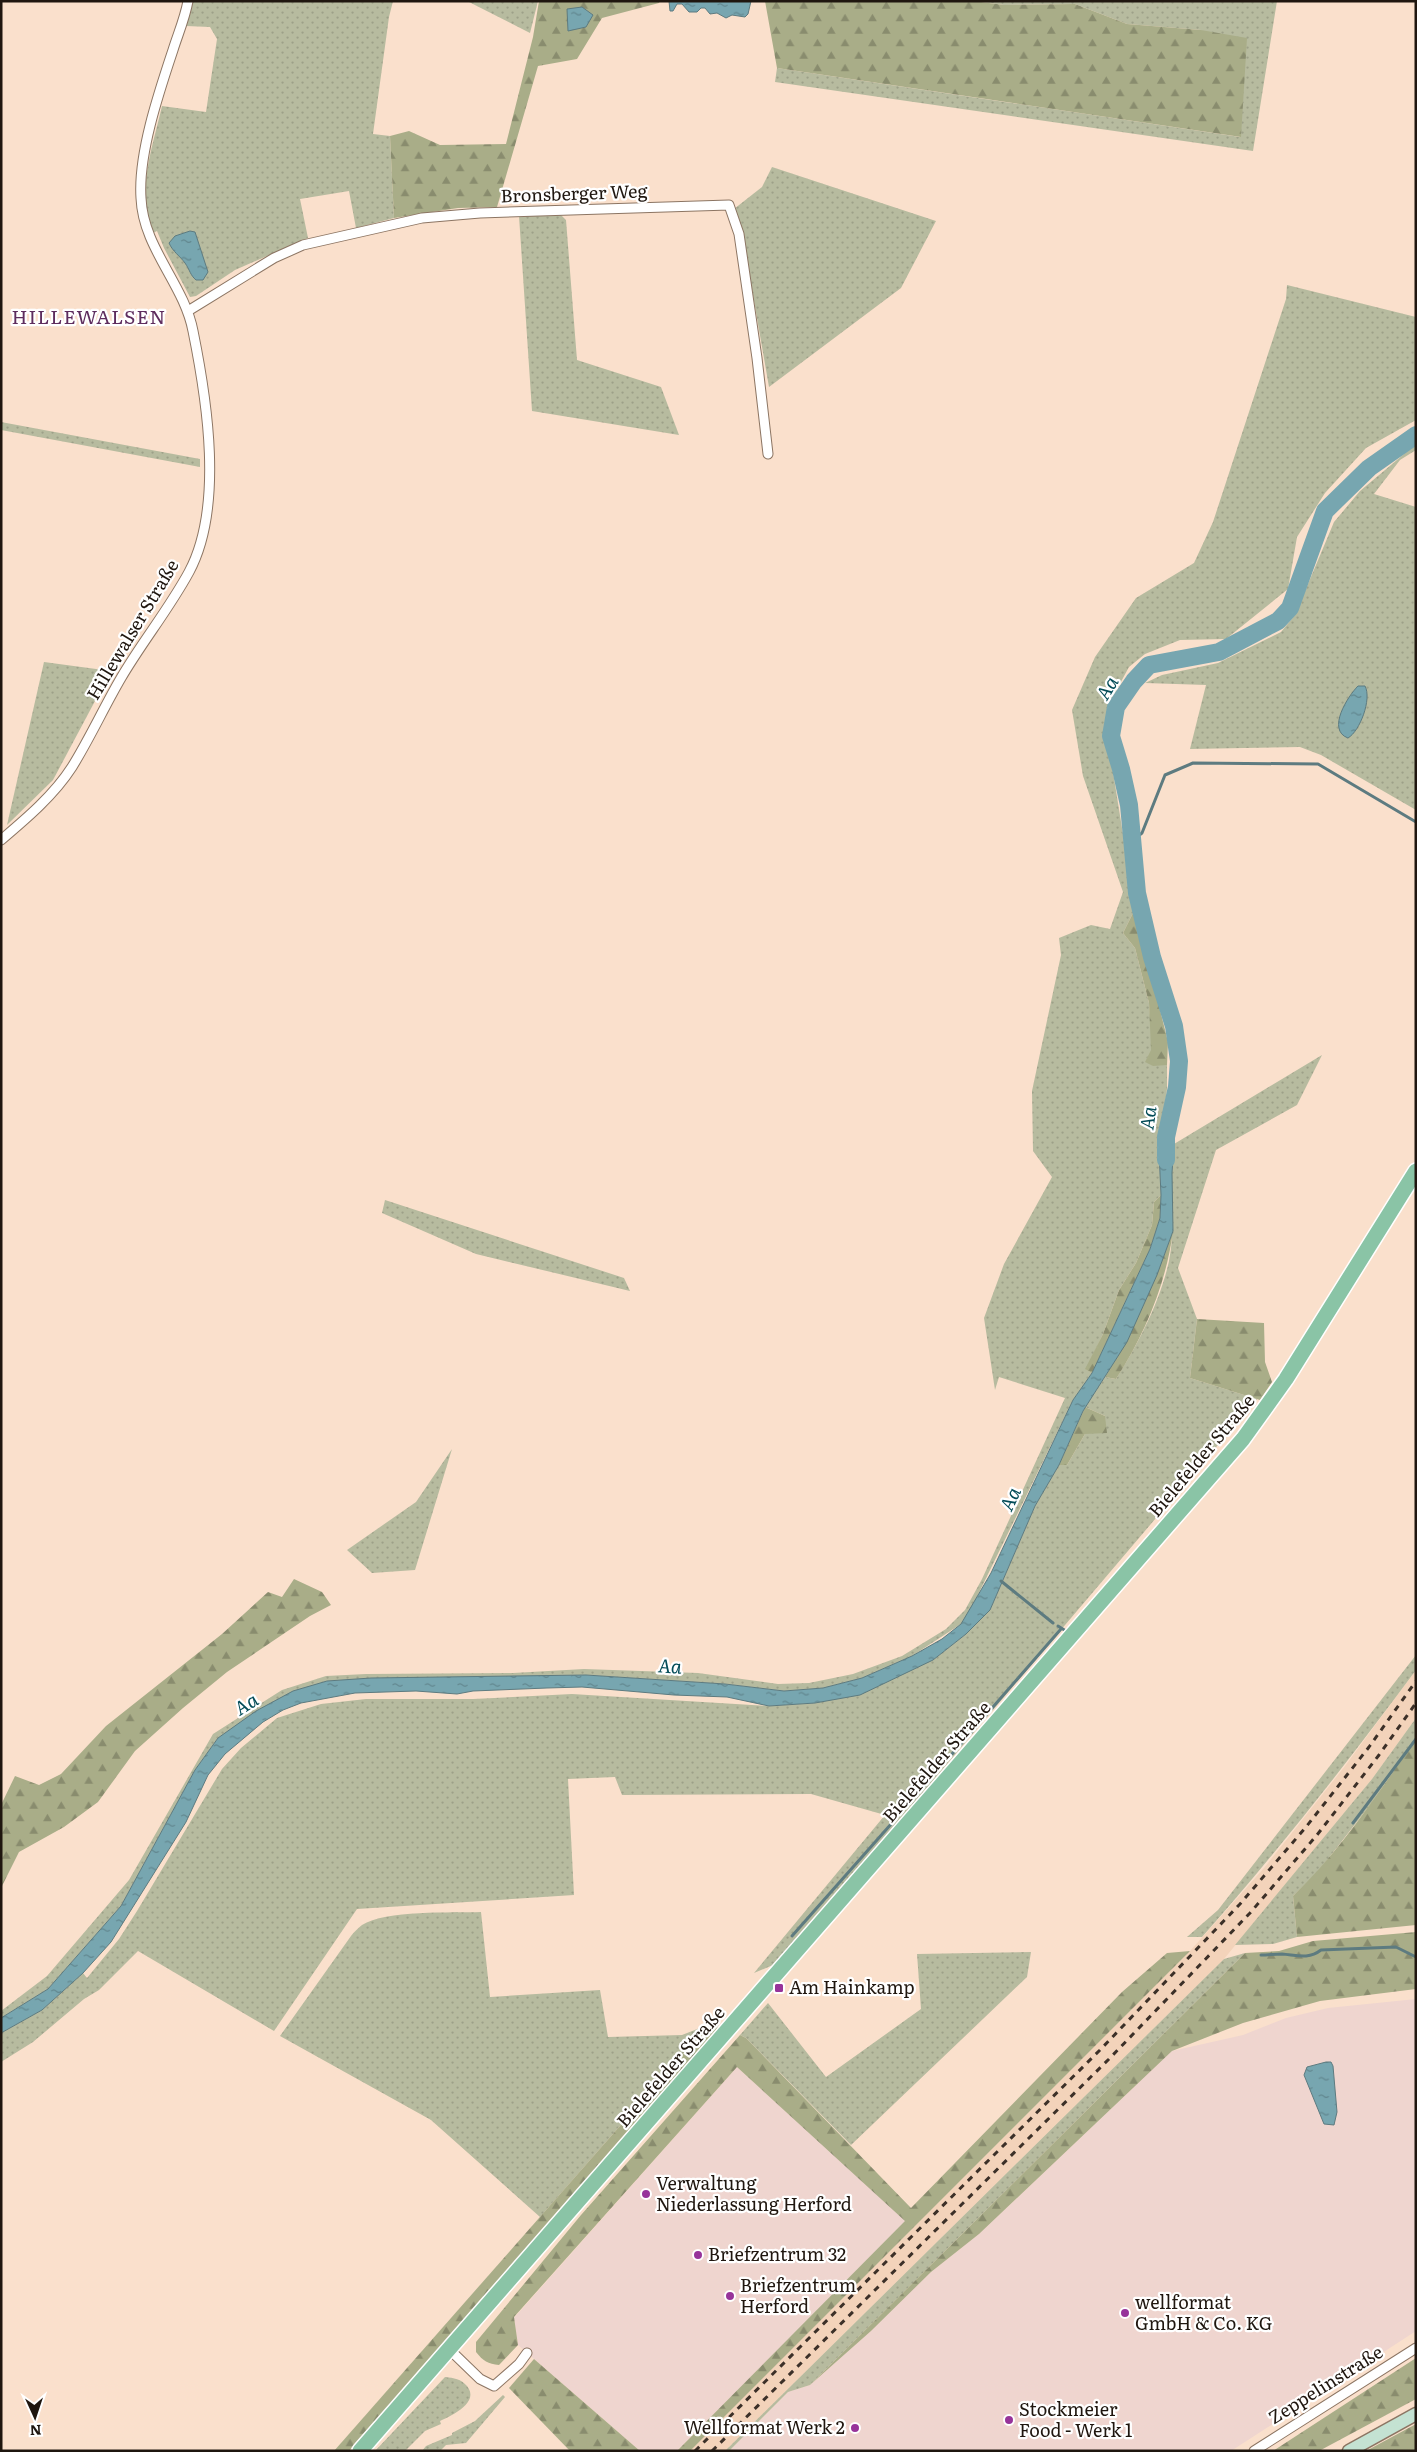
<svg xmlns="http://www.w3.org/2000/svg" width="1417" height="2452" viewBox="0 0 1417 2452" font-family="Literata,serif">
	<style>
		.industrial { fill: #efd5cf }
		.built { fill: #f3d3ba }
		.grass { fill: url(#grass-dots) }
		.forest { fill: url(#forest-firs) }
		.water { fill: url(#water-ripples); stroke: #5d7b80 }
		.lines { fill: none; stroke-linecap: round; stroke-linejoin: round }
		.stream { stroke: #5d7b80; stroke-width: 3 }
		.river { stroke: #77a6b0; stroke-width: 18 }
		.street-casing { stroke: #8c7563; stroke-width: 11 }
		.secondary-casing { stroke: #8c7563; stroke-width: 15 }
		.primary-casing { stroke: #fff; stroke-width: 18 }
		.street { stroke: #fff; stroke-width: 9 }
		.secondary { stroke: #c4e2d2; stroke-width: 12 }
		.primary { stroke: #8ac4a6; stroke-width: 15 }
		.rail { stroke: #3c3028; stroke-width: 3; stroke-dasharray: 6 6; stroke-linecap: butt }
		.poi-dot { fill: #97339a; stroke: #fff; stroke-width: 2 }
		.labels { text-anchor: middle; stroke-width: 4.5; stroke-linejoin: round; paint-order: stroke }
		.street-label { font-size: 18px; fill: #1f160f; stroke: #fff }
		.poi-label { font-size: 18px; fill: #1f160f; stroke: #fff; text-anchor: start }
		.neighbourhood-label { font-size: 19px; letter-spacing: 1px; fill: #5e2d5e; stroke: #fff }
		.water-label { font-size: 19px; font-style: italic; fill: #034c58; stroke: #fff }
	</style>
	<defs>
		<pattern id="grass-dots" width="8" height="8" patternUnits="userSpaceOnUse" patternTransform="scale(1.25)"><rect width="8" height="8" fill="#b7bb9f"/><path d="M2 2h.1M6 6h.1" fill="none" stroke="#9da088" stroke-width="1.8" stroke-linecap="round"/></pattern>
		<pattern id="forest-firs" width="22" height="20" patternUnits="userSpaceOnUse" patternTransform="scale(1.25)"><rect width="22" height="20" fill="#a9ad88"/><path d="M5 1l3.5 6h-7zM16 11l3.5 6h-7z" fill="#898c6e"/></pattern>
		<pattern id="water-ripples" width="26" height="14" patternUnits="userSpaceOnUse" patternTransform="scale(1.25)"><rect width="26" height="14" fill="#77a6b0"/><path d="M2 4q2-2 4 0t4 0M15 11q2-2 4 0t4 0" fill="none" stroke="#61868e"/></pattern>
	</defs>
	<rect width="100%" height="100%" fill="#fae0cc"/>
	<g class="industrial">
		<path d="M1416 1999V2331L1231 2451H729L788 2392 810 2385 871 2331 931 2272 979 2234 1172 2051 1243 2035 1286 2018 1328 2008Z"/>
		<path d="M737 2067 906 2221 677 2451H640L518 2345 514 2318Z"/>
	</g>
	<path class="built" d="M1416 1670V1718L1372 1779 1224 1959 725 2451H690L1190 1951 1264 1868 1345 1766Z"/>
	<g class="grass">
		<path d="M192 1H393L389 17 373 134 390 136 394 218 356 228 349 191 300 199 308 238 235 270 196 296 190 297 164 248 157 231 153 233C135 193 153 146 162 106L206 112 217 39 210 27 186 26Z"/>
		<path d="M467 1H538L530 33Z"/>
		<path d="M974 1H1277L1253 151 775 82 777 68 1240 137 1201 30 1127 24 1075 4 1004 5Z"/>
		<path d="M772 167 936 221 901 288 769 387 742 232 734 209 762 187Z"/>
		<path d="M559 213 566 220 577 360 661 387 679 435 532 411 519 216Z"/>
		<path d="M1287 285 1416 317V420L1366 448 1325 493 1297 537 1288 589 1226 639 1180 640 1145 654 1129 667 1110 702 1104 730 1113 772 1135 909 1123 933 1135 948 1149 1003 1154 1065H1167V1089L1159 1152 1161 1195 1154 1202 1152 1225 1136 1263 1119 1290 1103 1334 1086 1369 1092 1373 1073 1400 971 1609 961 1624 912 1656 862 1678 823 1688 784 1691 725 1684 586 1675 327 1681 218 1738 195 1770 121 1906 48 1989 1 2018V2011L47 1976 129 1880 213 1734 282 1690 326 1676 366 1674 513 1673 584 1669 698 1673 778 1684 809 1683 853 1674 902 1656 946 1629 965 1610 982 1579 1065 1398 999 1377 995 1390 984 1318 1004 1264 1052 1177 1033 1151 1032 1091 1061 955 1059 938 1091 925 1110 929 1123 892 1083 776 1072 710 1095 657 1136 598 1194 563 1213 522 1286 299Z"/>
		<path d="M1 422 200 459V467L1 430Z"/>
		<path d="M1416 444V450L1400 460 1374 494 1416 507V810L1321 755 1300 747 1190 749 1206 685 1145 683 1162 675 1218 663 1281 632 1295 615 1334 522 1360 491Z"/>
		<path d="M44 662 111 671 53 780 7 825Z"/>
		<path d="M1322 1055 1297 1105 1216 1150 1178 1268 1197 1319 1190 1378 1257 1399 824 1909 773 1965 754 1973 885 1815 811 1794 622 1795 615 1777 568 1779 574 1895 357 1909 274 2031 138 1951 99 1990 84 1999 33 2042 1 2062V2033L42 2010 83 1973 87 1978 119 1939 137 1911 222 1769 241 1748 277 1718 321 1704 366 1699H473L572 1694 769 1706 815 1703 933 1660 966 1634 990 1610 1035 1506 1059 1465H1067L1085 1434 1105 1416 1085 1407 1105 1377 1116 1379C1138 1344 1160 1302 1169 1261 1175 1232 1171 1203 1172 1174 1172 1164 1174 1154 1174 1144Z"/>
		<path d="M385 1200 624 1278 630 1291 476 1254 382 1213Z"/>
		<path d="M452 1449 415 1570 372 1573 347 1550 416 1502Z"/>
		<path d="M1416 1655V1670C1348 1762 1278 1851 1202 1937H1187L1218 1910Z"/>
		<path d="M1416 1718V1739L1370 1805 1317 1873 1293 1896 1297 1937 1273 1944 1235 1945 1372 1779Z"/>
		<path d="M481 1912 490 1997 600 1990 608 2037 682 2035 715 2022 685 2052 540 2217 431 2120 280 2036 351 1936C354 1932 358 1928 362 1925 385 1910 452 1913 481 1912Z"/>
		<path d="M1031 1952 1027 1977 851 2145 746 2038 740 2035 768 2003 826 2077 921 2009 917 1954Z"/>
		<path d="M1245 1953 810 2385 788 2392 729 2451H725L1224 1959Z"/>
		<path d="M445 2377C454 2378 461 2379 467 2386 480 2402 453 2415 440 2421L441 2424 425 2431 405 2451H375Z"/>
		<path d="M503 2395 505 2397 466 2443 446 2445 440 2451H422L426 2446 452 2435V2433L475 2421Z"/>
	</g>
	<g class="forest">
		<path d="M539 1H660L659 3 602 18 577 59 538 66 497 207 458 208 394 218 390 136 409 131 440 145 506 144 533 37Z"/>
		<path d="M765 1H974L1004 5 1075 4 1127 24 1201 30 1247 38 1241 137 777 68Z"/>
		<path d="M1135 909 1168 1042 1167 1065 1153 1066 1145 1062 1151 1050 1149 1003 1135 948 1123 933Z"/>
		<path d="M1161 1195 1160 1218 1150 1249 1092 1373 1085 1369 1103 1334 1119 1290 1136 1263 1152 1225 1154 1202Z"/>
		<path d="M1173 1231C1166 1284 1145 1334 1116 1379L1105 1377C1134 1331 1154 1282 1173 1231Z"/>
		<path d="M1197 1319 1264 1323 1265 1362 1272 1382 1260 1400 1190 1378Z"/>
		<path d="M1085 1407 1105 1416 1107 1433 1085 1434 1067 1465H1059Z"/>
		<path d="M294 1579 322 1592 331 1605 310 1616 227 1672 183 1708 135 1751 98 1802 64 1827 19 1852 1 1888V1805L15 1776 39 1785 61 1774 106 1726 222 1634 268 1592 282 1597Z"/>
		<path d="M1416 1739V1925L1297 1937 1293 1896C1341 1850 1378 1793 1416 1739Z"/>
		<path d="M1416 1932V1989L1320 2001 1243 2023 1172 2051 979 2234 931 2272 871 2331 810 2385 1245 1953 1279 1951 1313 1941Z"/>
		<path d="M1190 1951 690 2451H677L905 2221 737 2067 514 2317 518 2345 499 2365C488 2364 483 2361 476 2352V2342L581 2215 740 2035 746 2038 911 2208 1122 1992 1167 1953Z"/>
		<path d="M715 2022 719 2024 715 2033 349 2451H334L685 2052Z"/>
		<path d="M1416 2358V2399L1319 2451H1273Z"/>
		<path d="M534 2359 640 2451H570L509 2388Z"/>
		<path d="M1416 2424V2451H1366Z"/>
	</g>
	<g class="water">
		<path d="M669 1H751L748 14 745 17 732 15 726 18 717 13 710 14 705 8H701L697 12H689L682 4H677L673 11H670Z"/>
		<path d="M582 7 593 15 586 27 568 31 567 9Z"/>
		<path d="M190 231 195 232 208 272 203 280H196C190 275 190 270 185 263 180 256 173 252 169 243L175 236Z"/>
		<path d="M1358 686H1365C1372 699 1360 731 1348 738 1326 730 1348 696 1358 686Z"/>
		<path d="M1166 1137 1174 1144 1172 1173 1173 1231 1157 1275 1127 1342 1083 1411 1059 1465 1035 1506 990 1610 966 1634 933 1660 860 1695 815 1703 769 1706 727 1697 674 1695 582 1687 547 1688 473 1691 457 1694 416 1691 355 1693 301 1703 283 1710 263 1722 225 1754 208 1775 186 1822 111 1942 83 1973 42 2010 1 2033V2018L48 1989 121 1906 195 1770 218 1738 256 1711 293 1691 327 1681 371 1678 586 1675 725 1684 784 1691 823 1688 862 1678 912 1656 942 1639 961 1624 991 1573 1073 1400 1092 1373 1150 1249 1160 1218 1161 1195 1159 1152Z"/>
		<path d="M1326 2062H1331L1333 2066 1337 2112 1334 2125 1324 2124 1304 2075 1307 2067Z"/>
	</g>
	<g class="lines">
		<g class="stream">
			<path d="M1132 841 1142 833 1165 775 1193 763 1318 764 1416 822"/>
			<path d="M1001 1581 1053 1623"/>
			<path d="M1058 1626 1066 1631"/>
			<path d="M905 1808 1061 1629"/>
			<path d="M1353 1823 1416 1739"/>
			<path d="M792 1936 892 1823"/>
			<path d="M1261 1955C1268 1955 1275 1954 1282 1954 1296 1955 1308 1960 1321 1950L1396 1947 1416 1957"/>
		</g>
		<path class="river" d="M1166 1160V1137L1177 1087 1179 1061 1174 1026 1152 957 1137 893 1129 805 1121 769 1111 736 1116 707 1134 681 1149 665 1219 652 1278 621 1290 608 1325 511 1369 468 1416 435"/>
		<defs>
			<g id="street">
				<path d="M188 311 274 258 303 245 422 218 480 213 729 205 739 234 757 358 768 454"/>
				<path d="M1 840C27 818 54 795 72 767 90 738 104 707 121 678 142 642 169 609 189 572 224 507 207 400 193 331 184 284 143 248 141 198 138 154 159 92 173 50 178 34 185 18 188 1"/>
				<path d="M450 2350 480 2379 494 2386 519 2364 527 2353"/>
				<path d="M1254 2451 1416 2348"/>
			</g>
			<path id="secondary" d="M1349 2451 1416 2414"/>
			<path id="primary" d="M360 2451 1243 1439 1286 1379 1416 1171"/>
		</defs>
		<use href="#street" class="street-casing"/>
		<use href="#secondary" class="secondary-casing"/>
		<use href="#primary" class="primary-casing"/>
		<use href="#street" class="street"/>
		<use href="#secondary" class="secondary"/>
		<use href="#primary" class="primary"/>
		<g class="rail">
			<path d="M695 2451 1100 2050 1240 1904 1306 1827 1369 1747 1416 1681"/>
			<path d="M712 2451 1109 2059 1250 1913 1317 1835 1379 1755 1416 1703"/>
		</g>
	</g>
	<g class="poi-dot">
		<rect x="774" y="1983" width="10" height="10" rx="2.5"/>
		<circle cx="646" cy="2194" r="5"/>
		<circle cx="698" cy="2255" r="5"/>
		<circle cx="730" cy="2296" r="5"/>
		<circle cx="1125" cy="2313" r="5"/>
		<circle cx="1009" cy="2420" r="5"/>
		<circle cx="855" cy="2428" r="5"/>
	</g>
	<g class="labels">
		<g class="street-label">
			<text transform="translate(574 194) rotate(-2)" y="6">Bronsberger Weg</text>
			<text transform="translate(133 630) rotate(-59)" y="6">Hillewalser Straße</text>
			<text transform="translate(1202 1456) rotate(-50)" y="6">Bielefelder Straße</text>
			<text transform="translate(937 1762) rotate(-49)" y="6">Bielefelder Straße</text>
			<text transform="translate(671 2067) rotate(-49)" y="6">Bielefelder Straße</text>
			<text transform="translate(1326 2385) rotate(-32)" y="6">Zeppelinstraße</text>
		</g>
		<g class="poi-label">
			<text x="789" y="1994">Am Hainkamp</text>
			<text x="656" y="2190">Verwaltung<tspan x="656" dy="21">Niederlassung Herford</tspan></text>
			<text x="708" y="2261">Briefzentrum 32</text>
			<text x="740" y="2292">Briefzentrum<tspan x="740" dy="21">Herford</tspan></text>
			<text x="1135" y="2309">wellformat<tspan x="1135" dy="21">GmbH &amp; Co. KG</tspan></text>
			<text x="1019" y="2416">Stockmeier<tspan x="1019" dy="21">Food - Werk 1</tspan></text>
			<text x="845" y="2434" text-anchor="end">Wellformat Werk 2</text>
		</g>
		<g class="neighbourhood-label">
			<text x="89" y="324">HILLEWALSEN</text>
		</g>
		<g class="water-label">
			<text transform="translate(1107 688) rotate(-59)" y="7">Aa</text>
			<text transform="translate(1148 1118) rotate(-82)" y="7">Aa</text>
			<text transform="translate(1010 1499) rotate(-65)" y="7">Aa</text>
			<text transform="translate(670 1666) rotate(4)" y="7">Aa</text>
			<text transform="translate(246 1704) rotate(-32)" y="7">Aa</text>
		</g>
	</g>
	<rect width="1417" height="2452" fill="none" stroke="#1f160f" stroke-width="5"/>
	<g transform="translate(35 2417) rotate(177)" stroke="#ffffff" stroke-width="4" paint-order="stroke">
	<path d="M0-4L9 19L0 12L-9 19Z" fill="#1f160f"/>
	<text y="-8" font-size="14" font-weight="bold" text-anchor="middle" fill="#1f160f">N</text>
	</g>
</svg>
